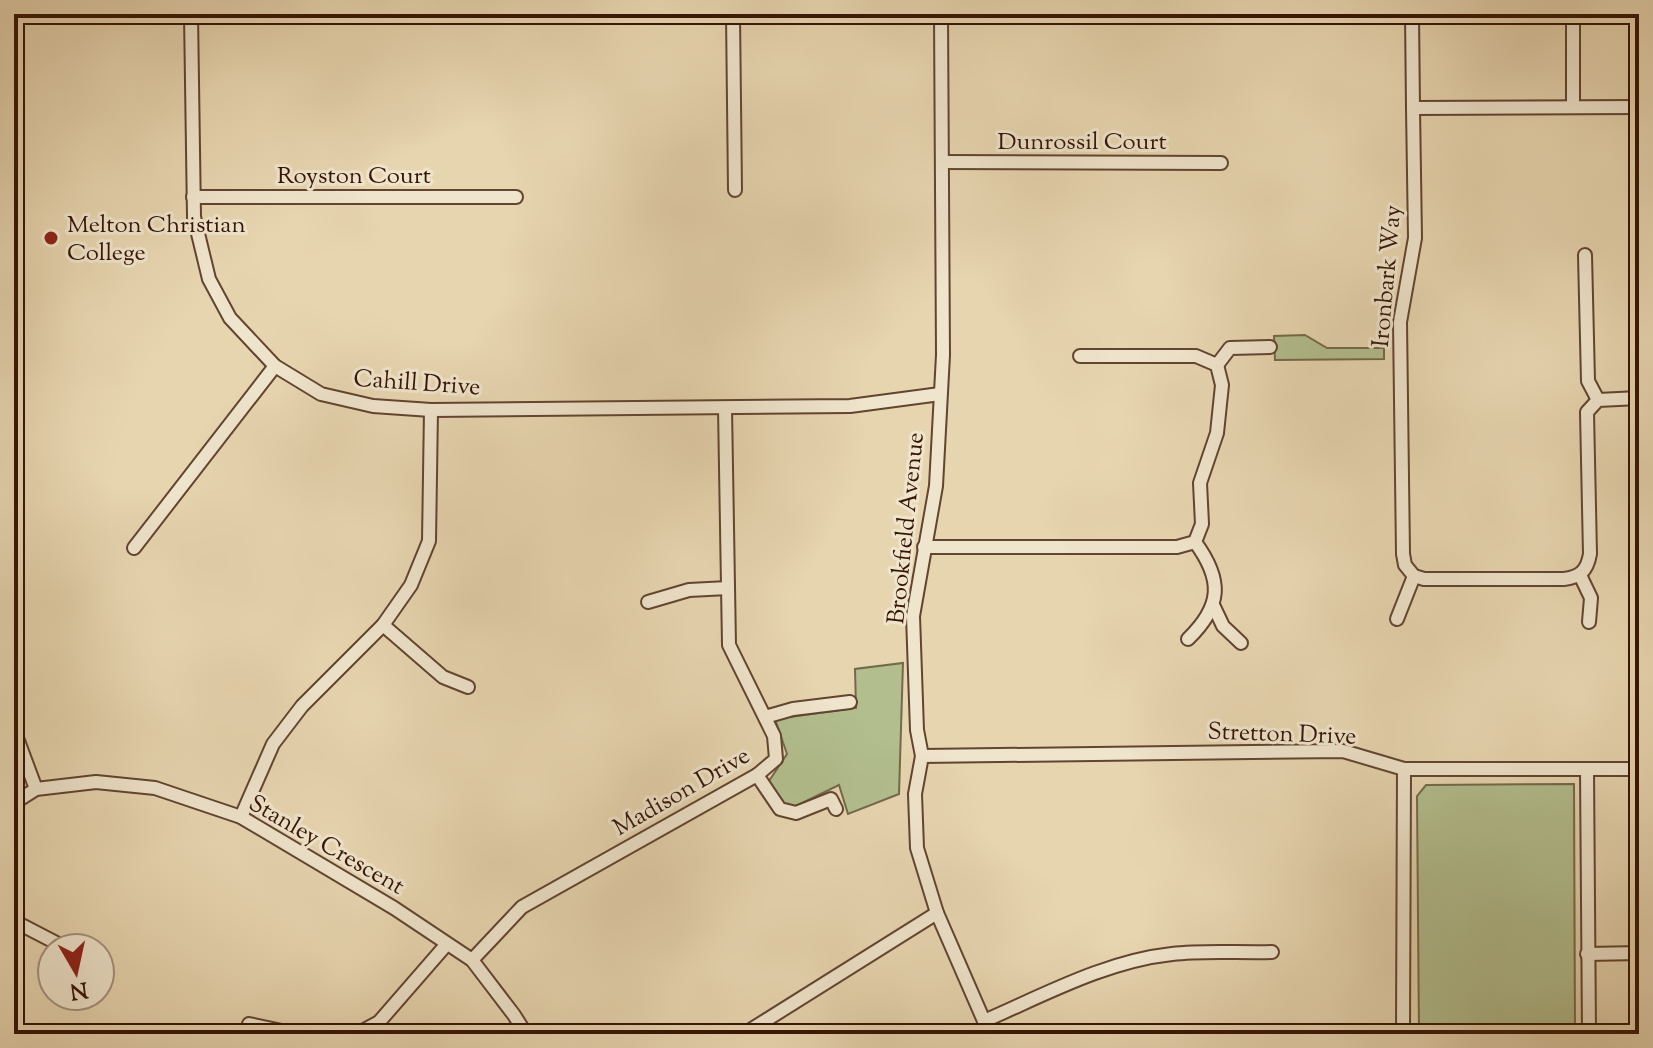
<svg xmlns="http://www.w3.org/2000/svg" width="1653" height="1048" viewBox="0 0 1653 1048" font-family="'Sorts Mill Goudy',serif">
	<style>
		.green { fill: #b2be8e; stroke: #74694a; stroke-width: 2 }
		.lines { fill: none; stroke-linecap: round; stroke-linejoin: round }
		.street-casing { stroke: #624430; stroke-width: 16 }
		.street { stroke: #efe4cc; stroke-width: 12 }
		.poi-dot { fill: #8f2418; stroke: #efe4cc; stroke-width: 3 }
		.labels { text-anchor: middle; stroke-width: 6; stroke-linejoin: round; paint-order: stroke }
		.street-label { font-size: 24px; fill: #361406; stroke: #efe4cc }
		.poi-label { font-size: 24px; fill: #361406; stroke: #efe4cc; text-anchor: start }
	</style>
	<rect width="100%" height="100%" fill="#e7d5b0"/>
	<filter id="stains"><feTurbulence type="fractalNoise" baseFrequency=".0025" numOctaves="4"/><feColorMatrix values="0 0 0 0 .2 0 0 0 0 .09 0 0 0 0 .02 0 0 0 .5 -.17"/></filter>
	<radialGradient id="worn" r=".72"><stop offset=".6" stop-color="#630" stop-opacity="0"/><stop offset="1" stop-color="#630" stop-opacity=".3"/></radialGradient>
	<g class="green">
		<path d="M1305 335 1327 348H1384V359L1275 360 1274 336Z"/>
		<path d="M903 663 899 794 848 814 839 785 788 810 769 781 787 754 775 719 856 708 855 669Z"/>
		<path d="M1574 784 1575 1034H1419L1417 796 1426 785Z"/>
	</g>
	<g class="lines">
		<defs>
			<g id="street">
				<path d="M191 14 194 217 209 279 230 318 275 366 321 394 373 406 431 410 850 406 940 394"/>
				<path d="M733 14 735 190"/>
				<path d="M941 14 943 355 936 486 913 616 917 730 922 756 915 794 917 848 937 913 984 1021V1034"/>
				<path d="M1412 14 1413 108"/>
				<path d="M1573 107V14"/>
				<path d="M942 162 1221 163"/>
				<path d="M193 197H516"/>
				<path d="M1585 255 1588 381 1598 400"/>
				<path d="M1217 365 1230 348 1270 347"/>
				<path d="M924 547H1177L1195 542 1202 524 1200 483 1217 433 1222 385 1217 365 1196 356H1080"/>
				<path d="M134 548 275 366"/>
				<path d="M1580 575 1591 598 1589 622"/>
				<path d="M1414 576 1405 565 1403 554 1400 322 1415 238 1413 108 1639 107"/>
				<path d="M1414 576 1424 579H1564C1580 577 1587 571 1590 554L1587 412 1598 400 1639 398"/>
				<path d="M648 602 689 590 728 588"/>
				<path d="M1214 607 1223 626 1241 643"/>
				<path d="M1397 619 1414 576"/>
				<path d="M383 625 443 677 468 687"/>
				<path d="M1188 639C1222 606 1223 580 1195 542"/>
				<path d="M765 717 793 709 850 702"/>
				<path d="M14 730 36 789"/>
				<path d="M922 756 1343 751 1404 769H1639"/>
				<path d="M1587 769 1589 1034"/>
				<path d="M757 775 780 809 796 813 831 799 836 809"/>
				<path d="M14 803 36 789 96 782 155 788 241 817 394 908 472 960 514 1015 526 1034"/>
				<path d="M241 817 273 744 302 706 383 625 411 585 429 541 431 410"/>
				<path d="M14 921 66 948"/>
				<path d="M1587 954 1639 953"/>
				<path d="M472 960 522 907 757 775 776 759 774 736 729 645 725 408"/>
				<path d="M984 1021C1044 995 1106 961 1172 954 1204 950 1239 953 1272 952"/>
				<path d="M249 1024 296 1034"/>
				<path d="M357 1034 379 1022 446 945"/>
				<path d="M744 1034 937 913"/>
				<path d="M1403 1034 1404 769"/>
			</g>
		</defs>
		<use href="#street" class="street-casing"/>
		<use href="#street" class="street"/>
	</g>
	<circle class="poi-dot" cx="51" cy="238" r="8"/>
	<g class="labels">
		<g class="street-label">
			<text x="1082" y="149">Dunrossil Court</text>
			<text x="354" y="183">Royston Court</text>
			<text transform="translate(1386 276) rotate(-85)" y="8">Ironbark Way</text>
			<text transform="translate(417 382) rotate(4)" y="8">Cahill Drive</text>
			<text transform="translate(905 528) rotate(-84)" y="8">Brookfield Avenue</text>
			<text transform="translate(1282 733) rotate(2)" y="8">Stretton Drive</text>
			<text transform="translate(681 791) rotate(-30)" y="8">Madison Drive</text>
			<text transform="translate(327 844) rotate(30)" y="8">Stanley Crescent</text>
		</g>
		<g class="poi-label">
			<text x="67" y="232">Melton Christian<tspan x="67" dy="28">College</tspan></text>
		</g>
	</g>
	<rect width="1653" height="1048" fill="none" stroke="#e7d5b0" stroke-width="48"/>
	<rect x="16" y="16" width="1621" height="1016" fill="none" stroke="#361406" stroke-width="4"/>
	<rect x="24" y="24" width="1605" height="1000" fill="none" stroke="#361406" stroke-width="2"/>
	<g transform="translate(76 972) rotate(171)"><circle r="38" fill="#efe4cc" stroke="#a5917d" stroke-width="2"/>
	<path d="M0-6L14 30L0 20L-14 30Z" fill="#8f2418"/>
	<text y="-12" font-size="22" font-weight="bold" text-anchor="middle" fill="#361406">N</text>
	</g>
	<rect width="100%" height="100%" filter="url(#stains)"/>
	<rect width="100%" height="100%" fill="url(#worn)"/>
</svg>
